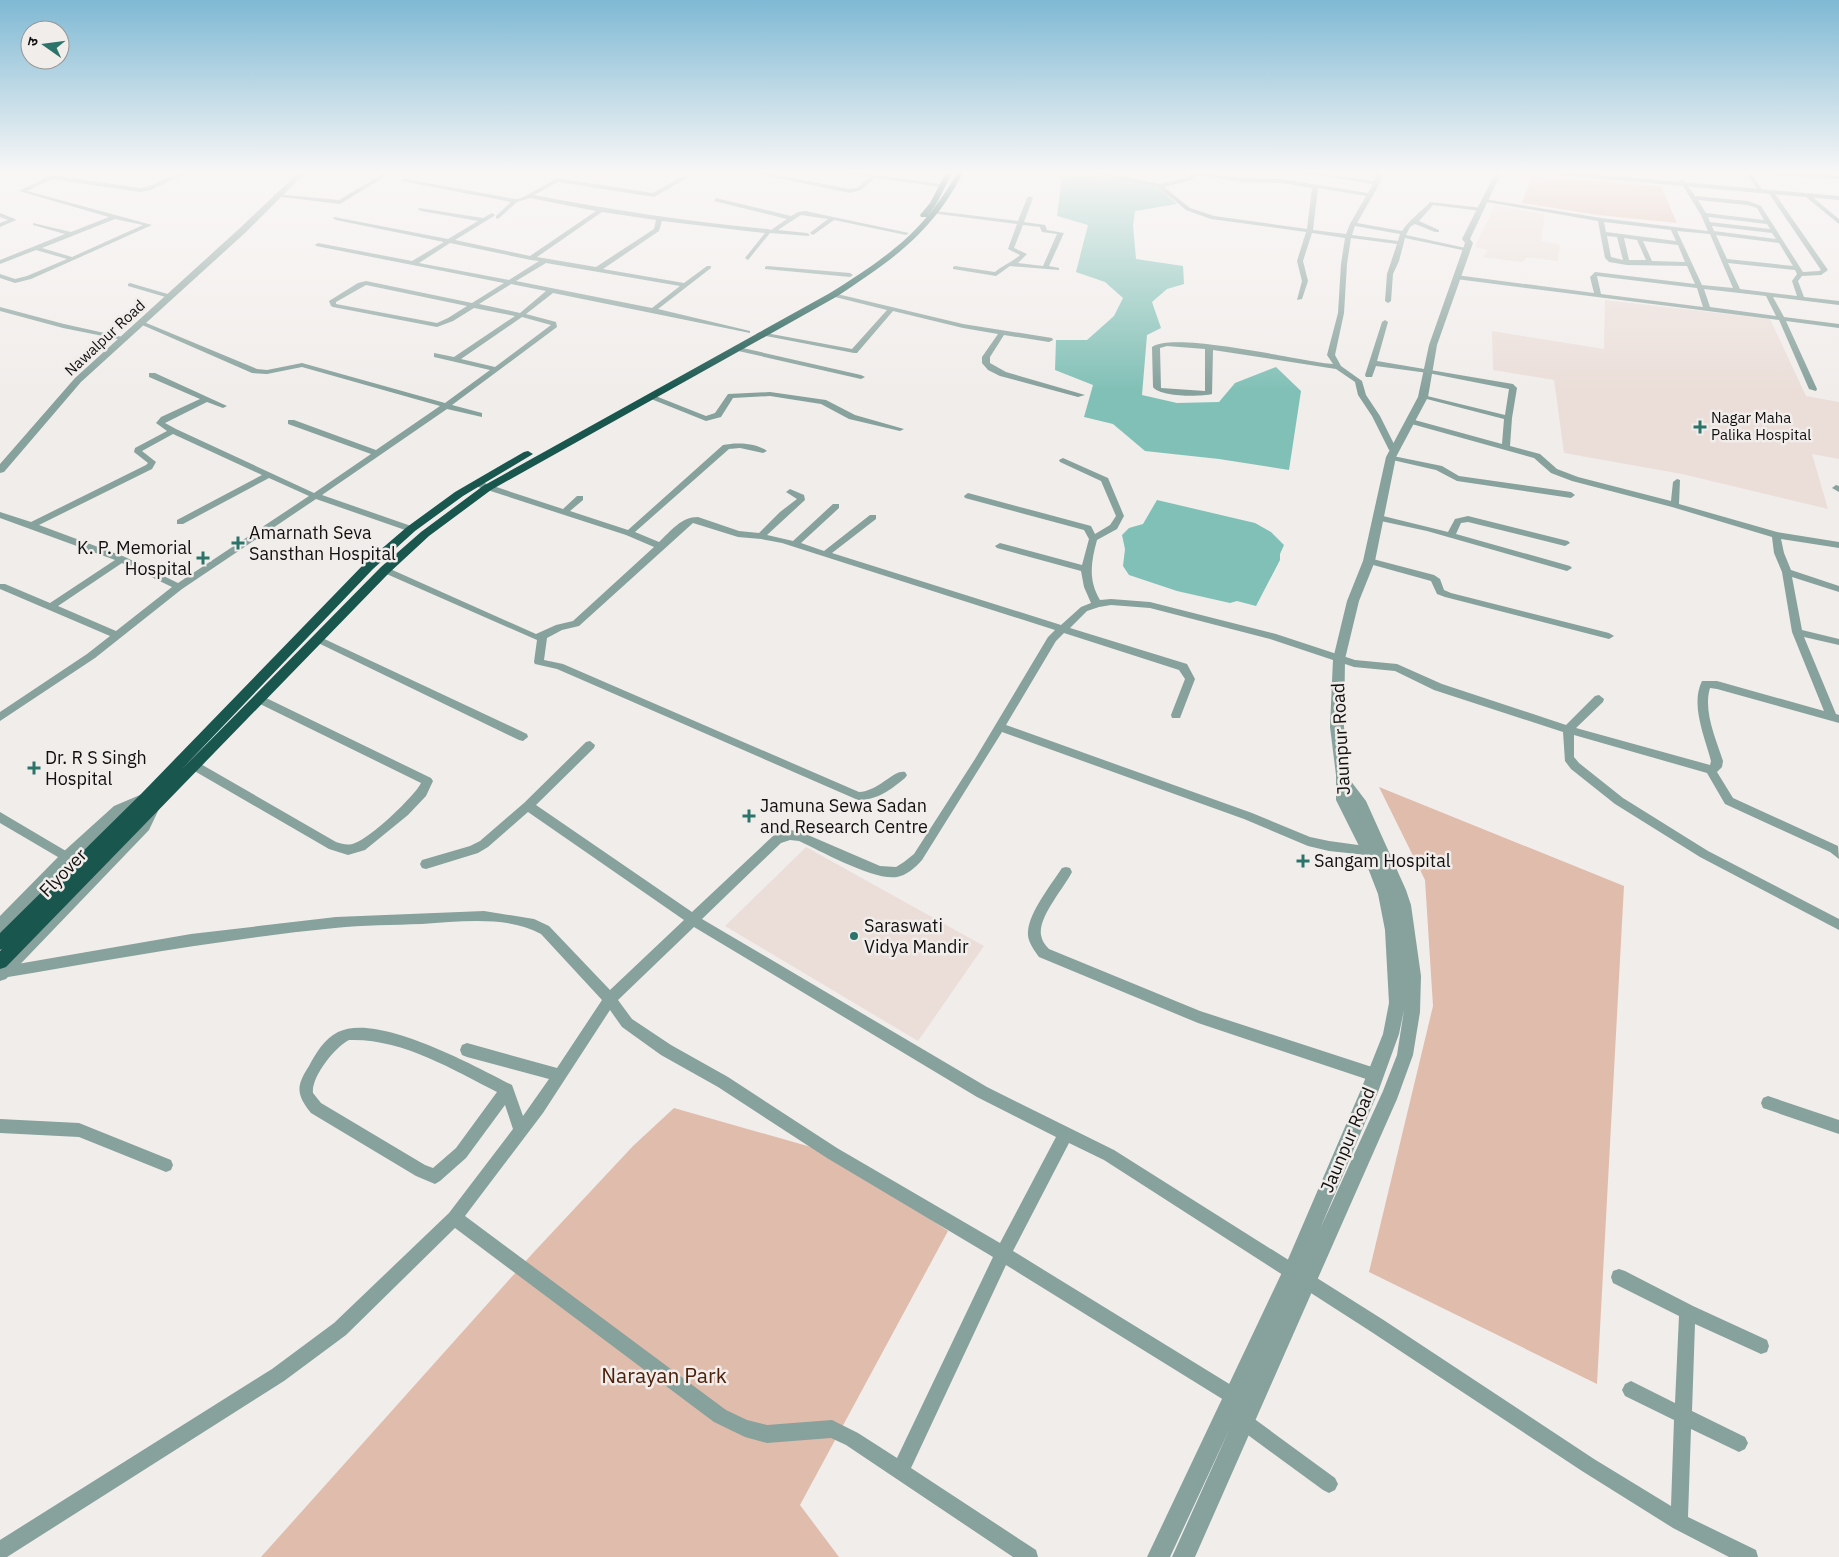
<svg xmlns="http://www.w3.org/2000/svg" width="1839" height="1557" viewBox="0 0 1839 1557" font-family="'IBM Plex Sans','Noto Sans Devanagari',sans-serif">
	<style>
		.built { fill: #ebded9 }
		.green { fill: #e0bcac }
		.water { fill: #81c0b6 }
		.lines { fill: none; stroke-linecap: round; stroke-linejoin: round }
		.minor { fill: #87a19c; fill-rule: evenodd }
		.tertiary { fill: #87a19c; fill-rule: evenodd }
		.trunk { fill: #18564e; fill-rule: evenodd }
		.poi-dot { fill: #2c7369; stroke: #f1edeb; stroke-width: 2 }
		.labels { text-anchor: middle; stroke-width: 5; stroke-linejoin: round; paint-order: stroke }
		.far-street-label { font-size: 15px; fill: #11100f; stroke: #f1edeb }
		.far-poi-label { font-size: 15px; fill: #11100f; stroke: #f1edeb; text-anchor: start }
		.poi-label { font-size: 18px; fill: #11100f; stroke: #f1edeb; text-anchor: start }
		.street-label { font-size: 18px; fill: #11100f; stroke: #f1edeb }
		.near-park-label { font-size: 21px; fill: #4f210a; stroke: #f1edeb }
	</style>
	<rect width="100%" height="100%" fill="#f1edeb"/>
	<g class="built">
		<path d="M1495 205 1545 214 1541 241 1560 245 1558 261 1527 257 1522 262 1483 257 1488 250 1475 247Z"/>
		<path d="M1605 300 1770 319 1806 396 1839 402V459L1812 454 1828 509 1682 474 1564 453 1554 380 1493 370 1492 331 1604 349Z"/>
		<path d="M806 847 984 946 918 1041 725 926Z"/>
	</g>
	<g class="green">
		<path d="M1532 176 1661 186 1677 223 1598 215 1522 203Z"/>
		<path d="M1379 787 1624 886 1597 1384 1369 1272 1433 1006 1425 880Z"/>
		<path d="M674 1108 832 1153 948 1231 800 1505 839 1557H261L533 1253 633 1146Z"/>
	</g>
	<g class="water">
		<path d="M1077 174 1124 178 1159 188 1177 204 1135 211 1133 225 1136 259 1183 266 1184 284 1167 289 1152 302 1161 328 1147 335 1142 395 1177 403 1219 402 1235 383 1276 367 1301 391 1289 470 1219 459 1145 451 1113 424 1084 417 1093 385 1055 370 1056 340H1087L1114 316 1123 298 1105 282 1076 272 1088 225 1057 216 1062 177Z"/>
		<path d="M1157 500 1255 523 1271 532 1284 545 1280 554V560L1256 606 1237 601 1230 603 1177 591 1129 575 1123 566 1125 549 1122 535 1129 528 1143 524Z"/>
	</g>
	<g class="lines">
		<g class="minor">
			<path d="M56 173H63L58 176 140 188C156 187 170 172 186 173L151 190 140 192 52 179 27 191 152 225 31 279 15 283 0 278V274L15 279 27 276 67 259 36 250 0 264V260L65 234 33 225V223L71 232 109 217 19 191ZM115 219 143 225 72 257 42 248Z"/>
			<path d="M384 173H391L340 204 273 196 276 194 339 200Z"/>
			<path d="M754 173H765L850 189 857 188 870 177 849 173H863L946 185 943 187 875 178 861 190 850 193Z"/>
			<path d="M1095 173H1105L1160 184 1187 178 1194 173H1207L1242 178 1282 179 1368 193 1373 184 1304 173H1317L1374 181 1377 173H1383L1380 183 1357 223 1402 231C1408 221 1422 211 1430 202L1483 208V210L1481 211 1433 205 1419 221 1439 230V232H1435L1415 224 1410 227 1406 235 1470 249 1467 251 1405 238 1399 261 1393 274 1391 301 1388 303 1385 301 1387 274 1397 244 1351 238 1347 264 1344 313 1335 355 1341 366 1362 381 1366 395 1380 416 1397 450 1396 452 1389 450 1372 416 1358 395 1355 382 1336 369 1213 350 1212 394C1200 397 1160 397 1153 387L1152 347C1176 331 1298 361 1333 364L1327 355 1338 313 1341 264 1345 238 1312 233 1303 261 1308 281 1302 299 1297 300 1302 281 1297 261 1306 232 1211 219 1186 210 1158 187ZM1198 175 1242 182 1282 183 1312 188 1307 229 1214 216 1190 208 1164 187 1191 180ZM1318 188 1366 196 1350 224 1346 234 1313 230ZM1355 226 1400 234 1398 241 1352 235ZM1167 346 1205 349V391L1161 388 1160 348Z"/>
			<path d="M1748 173H1754L1753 175 1762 190H1758L1747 175Z"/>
			<path d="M1772 173 1839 175V179L1775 175Z"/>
			<path d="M687 174 689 177 654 197 558 182 534 195C612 210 690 222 768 229L771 230 787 219 714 201 716 198 791 216 798 212 805 211 909 233 906 235 834 220 813 235 810 233 811 232 828 219 801 215 778 230 807 233 809 234V236L770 233 748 260 745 258 765 233 662 221 659 231 603 269 684 283 707 266H711V268L658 309 750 331V333L553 293 526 314 556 322 557 327 452 405 482 413V417L447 409 322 495 414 527V531H408L316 499 182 589 95 658 0 721V712L87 654 110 636 0 589V584H5L50 603 115 560 0 518V512L31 522 146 465 148 463 134 452 135 448 167 431 156 423 161 417 200 399 149 377V373H155L227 406 223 408 207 402 165 423 176 429 314 493 371 454 288 424V420H294L376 450 440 406 302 367 267 374 252 373 140 324V322H144L257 369 267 370 302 363 445 403 490 370 434 357V353L454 357 515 316 474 308 453 321 437 327 333 307 331 306 329 301 358 283 366 281 472 303 504 283 316 246 315 245 318 243 412 261 444 242 336 220 333 218 334 217 448 239 478 221 421 211 418 209 419 208 483 218 492 213 495 215 494 216 455 240 530 256 596 211 530 198 517 202 498 219 496 218V216L511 202 402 181 405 179 515 199 522 198 557 178 653 193ZM602 212 656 220 654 229 596 267 537 257ZM450 243 531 260 539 261 509 280 419 263ZM546 263 680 286 652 308 516 281ZM511 284 546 291 520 313 479 304ZM366 285 467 306 448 318 437 323 336 304V302ZM522 317 551 325 495 367 461 359ZM173 434 262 475 177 520V524H183L269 478 309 496 178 583 125 557 39 525 152 469 156 462 142 451ZM122 563 172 587 116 631 58 606Z"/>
			<path d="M1683 179 1695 196 1748 201 1761 206 1803 272 1819 271 1821 270 1768 192 1773 191 1828 270 1821 275 1802 276 1798 281 1804 297 1839 301V305L1773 297 1784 317 1839 324V328L1786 321 1817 389 1816 391 1809 389 1779 320 1456 279 1453 277 1456 275 1594 293 1590 277 1595 272 1695 284 1687 266 1627 265 1609 262 1605 258 1598 221 1481 201 1484 199 1601 218 1708 231 1701 215 1680 181ZM1698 200 1747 205 1757 208 1764 220 1706 213ZM1708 217 1767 224 1770 229 1710 222ZM1604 222 1671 230 1676 241 1606 232ZM1712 226 1772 233 1776 239 1714 231ZM1677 231 1710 234 1733 288 1702 285ZM1716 235 1779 243 1793 266 1727 259ZM1607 236 1617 237 1623 260 1611 257ZM1624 238 1637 240 1646 260H1629ZM1643 241 1678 245 1685 262 1652 261ZM1728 263 1795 270 1797 274 1792 281 1797 296 1740 289ZM1597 276 1697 288 1703 307 1601 294ZM1704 289 1766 296 1776 316 1710 307Z"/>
			<path d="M1806 195H1810L1839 219V224L1806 197Z"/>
			<path d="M1030 196 1033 198 1024 222 1045 225 1047 230 1064 233 1049 266 1059 268V270L1010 266 996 276 953 269V267L955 266 995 272C1003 265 1012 262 1020 255L1008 249 1017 224 938 214 936 213V211L1018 221 1027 198ZM1023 225 1040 227 1042 232 1057 234 1043 266 1018 263 1027 254 1014 248Z"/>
			<path d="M0 213 15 219 16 220 0 227V223L8 220 0 217Z"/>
			<path d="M767 266 850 273 853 275 850 277 765 269V267Z"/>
			<path d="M130 283 171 295 172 296 169 298 128 286V284Z"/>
			<path d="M833 293 963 324 1052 338 1053 340 1049 342 1004 335 990 357V363L1006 372 1085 395 1078 397 1000 376 988 370 982 363V357L998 334 963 328 893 311 857 353H854L756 334 760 332 852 349 887 310 831 296V294Z"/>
			<path d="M0 307 64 324 127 338 123 340 63 328 0 311Z"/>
			<path d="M1385 320 1388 322 1377 361 1513 384 1517 388 1512 418 1510 446 1540 454 1557 469 1578 477 1671 501 1673 482 1677 479 1680 480 1679 504 1777 532 1839 542V548L1781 539 1784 553 1791 570 1839 586V592L1792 577 1802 630 1839 639V645L1804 637 1836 714 1839 715V723L1717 689 1710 688C1703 711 1716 739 1723 761L1722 767 1717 772 1733 798 1838 846 1839 859 1830 852 1725 804 1707 773 1574 735V757L1579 763 1623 798 1708 851 1839 919V930L1700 857 1615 804 1571 769 1565 761 1563 732 1434 690 1395 671 1354 667 1270 639 1150 608 1111 605 1099 607 1087 611 1070 628 1187 664 1195 679 1180 718H1172L1171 715 1185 679 1179 670 1064 633 1056 641 1006 725 1252 813 1310 837 1329 841 1380 848 1382 851 1380 854 1376 856 1329 851 1308 846 1244 819 1002 732 922 860C915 868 907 875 897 877 874 881 821 851 799 841L790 840 781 843 702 919 987 1087 1114 1150 1382 1319 1594 1459 1671 1506 1674 1420 1625 1396 1622 1390 1625 1384 1631 1381 1675 1403 1679 1316 1613 1283 1611 1277 1613 1271 1619 1269 1625 1271 1693 1306 1767 1340 1769 1346 1767 1352 1761 1354 1695 1324 1692 1411 1745 1437 1748 1443 1745 1449 1739 1452 1691 1429 1688 1517 1756 1550 1758 1557H1729L1673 1528 1582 1471 1370 1331 1104 1160 1069 1143 1013 1251 1244 1393 1247 1399 1244 1405 1238 1408 1232 1405 1006 1265 911 1468 1036 1550 1038 1557H1013L846 1445 831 1438 767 1443 745 1437 714 1422 455 1228 346 1335 284 1381 7 1557H0V1540L272 1369 334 1323 449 1213 513 1129 505 1105 466 1158 440 1181 435 1184 416 1176 311 1113C296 1094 296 1086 309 1066 316 1053 324 1039 338 1032 377 1012 475 1066 512 1085L523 1116 549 1079 467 1057 462 1055 460 1050 462 1045 467 1043 557 1068 602 1000 541 934C506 915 459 922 422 924 393 925 363 925 335 928 223 939 113 959 2 978L0 977V967L191 934 336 917 484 911 534 919 549 926 610 990 684 920 528 812 488 847 478 853 426 869 422 868 420 864 422 860 470 846 480 841 524 803 586 742 590 741 595 745 594 748 536 805 692 912 773 836 790 830 801 832 880 866 896 867 904 862 914 854 975 759 1048 637 1055 630 782 543 761 539 738 537 693 523 579 626 562 630 547 638 544 660 563 664 859 792C879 791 894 769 905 772L907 775 905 778C890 790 878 800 858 800L557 669 535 664 534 662 537 640 382 572V568H388L536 634 556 625 573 621 654 547 626 535 475 486V482H481L563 509 577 496H583V500L570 511 628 530 723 445C737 442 756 443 767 451L763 453 740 448 729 449 635 532 659 542C671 531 681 517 698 517L739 531 759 533 780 512 797 499 786 492 790 489 804 495 805 500 767 535 793 541 833 504H839V508L801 543 824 551 870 515H876V519L832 553 1061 625 1081 607 1091 603 1084 587 1081 571 997 548 995 546 1000 543 1082 565 1089 539 1084 530 965 498 964 496 968 493 1091 526 1095 534 1110 525 1116 516 1101 481 1060 462 1059 460 1063 458 1108 478 1124 516 1117 529 1097 540C1091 562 1088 580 1100 600L1111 599 1150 602 1276 634 1355 660 1397 664 1442 684 1566 725 1595 696 1599 695 1604 699 1603 702 1576 728 1710 765 1711 761C1705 737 1690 705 1702 681H1717L1824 711 1792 632 1782 572 1774 553 1772 537 1672 507 1572 481 1551 473 1534 458 1408 423V419H1411L1502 444 1504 419 1419 397 1423 395 1505 415 1509 389 1428 373 1376 366 1372 377H1366L1365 375 1382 322ZM694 927 977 1097 1056 1137 1000 1243 837 1148 728 1077 671 1045 632 1019 618 1000ZM610 1010 622 1027 661 1055 718 1087 827 1158 993 1257 897 1458 858 1433 832 1420 767 1425 747 1420 726 1410 465 1216 543 1113ZM349 1040C401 1038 452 1069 497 1092L456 1148 433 1168 425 1165 321 1103 313 1093C311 1077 335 1047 349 1040Z"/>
			<path d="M734 346 861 375 865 377 861 379 734 350Z"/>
			<path d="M770 392 826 400 855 415 904 429 900 431 849 419 821 404 770 396 733 398 721 417 706 421 646 397 653 395 706 416 715 413 728 394Z"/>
			<path d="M1388 455 1442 466 1459 476 1571 492 1575 495 1571 498 1457 481 1436 470 1388 459Z"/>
			<path d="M1836 485 1839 486V492L1832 488Z"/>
			<path d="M1379 515 1448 532 1455 519 1468 516 1568 541 1570 543 1565 546 1468 522 1461 523 1456 534 1570 566 1572 568 1567 571 1427 531 1376 520V516Z"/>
			<path d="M1369 558 1434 575 1440 579 1444 590 1451 593 1609 633 1614 636 1609 639 1445 597 1437 594 1431 581 1366 563 1364 561Z"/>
			<path d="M318 636 527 734 528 737 523 741 519 740 314 641 313 639 314 637Z"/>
			<path d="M260 695 431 778 433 781 426 796 408 815 365 850 348 855 329 849 191 769 189 766 191 763H199L336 842C343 844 348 846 355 843 369 839 415 796 421 783L256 702 255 699 256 696Z"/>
			<path d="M0 812 71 854 73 857 71 860 67 862 63 860 0 823Z"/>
			<path d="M1066 867 1070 868 1072 872C1064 888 1038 917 1041 935 1042 941 1045 945 1049 949L1200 1011 1375 1068 1380 1070 1382 1075 1380 1080 1375 1082 1198 1023 1039 957C1034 950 1027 941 1028 932 1029 912 1051 885 1062 868Z"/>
			<path d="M1768 1096 1839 1120V1134L1763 1108 1761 1103 1763 1098Z"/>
			<path d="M0 1119 79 1123 171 1160 173 1165 171 1170 166 1172 79 1137 0 1133Z"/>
			<path d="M1243 1412 1249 1415 1335 1478 1338 1484 1335 1490 1329 1493 1323 1490 1237 1427 1234 1421 1237 1415Z"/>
		</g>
		<g class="tertiary">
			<path d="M298 173H305L246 232 81 382 4 472 0 473V464L75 378 240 228Z"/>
			<path d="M1495 173H1501L1470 239 1473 243 1437 345 1428 397 1396 457 1375 561 1359 601 1345 659 1344 727 1350 780 1366 801 1406 890 1411 905 1421 976 1420 1012 1413 1055 1397 1099 1195 1557H1172L1230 1428 1170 1557H1147L1286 1264 1360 1092 1383 1034 1389 1003 1385 930 1378 894 1361 850 1336 800V775L1330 727 1333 659 1347 601 1363 561 1386 457 1418 397 1429 345 1465 243 1462 239ZM1404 1010 1397 1055 1383 1091 1320 1229 1378 1092 1399 1034Z"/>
			<path d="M1556 173H1580L1839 196V200L1559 175Z"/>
			<path d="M147 792 152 793 154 797 152 801 124 814 72 861 5 931 0 933V916L62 853 114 806Z"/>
			<path d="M152 803 157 805 159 809 149 830 6 979 0 981V963L139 822 147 805Z"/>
		</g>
		<g class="trunk">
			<path d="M946 173H952L937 203 927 217H921L920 215 930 203Z"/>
			<path d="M957 173H963C931 234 892 260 836 297L491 490 429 536 389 573 6 967 0 969V951L2 949 0 950V933L142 793 365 563 407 527 455 492 524 452 528 451 533 454 463 496 415 531 373 569 181 770 381 567 421 532 483 486 830 293C887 257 923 233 957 173Z"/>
		</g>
	</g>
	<linearGradient id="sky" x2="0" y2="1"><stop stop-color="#7fb9d4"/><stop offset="0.44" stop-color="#f9f7f6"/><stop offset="1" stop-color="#f9f7f6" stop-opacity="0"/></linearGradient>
	<rect width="1839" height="391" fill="url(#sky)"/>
	<g class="poi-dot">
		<path d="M1697.5 419.5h5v5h5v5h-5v5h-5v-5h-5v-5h5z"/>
		<path d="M235.5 535.5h5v5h5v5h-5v5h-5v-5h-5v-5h5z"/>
		<path d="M200.5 550.5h5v5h5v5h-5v5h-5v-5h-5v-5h5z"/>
		<path d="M31.5 760.5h5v5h5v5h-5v5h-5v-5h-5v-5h5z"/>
		<path d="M746.5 808.5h5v5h5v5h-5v5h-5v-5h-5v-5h5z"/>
		<path d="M1300.5 853.5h5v5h5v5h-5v5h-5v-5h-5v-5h5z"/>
		<circle cx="854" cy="936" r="5"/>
	</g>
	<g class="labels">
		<g class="far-street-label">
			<text transform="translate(105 338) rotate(-43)" y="5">Nawalpur Road</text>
		</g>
		<g class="far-poi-label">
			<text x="1711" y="423">Nagar Maha<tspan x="1711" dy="17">Palika Hospital</tspan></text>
		</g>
		<g class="poi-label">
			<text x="249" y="539">Amarnath Seva<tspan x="249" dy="21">Sansthan Hospital</tspan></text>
			<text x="192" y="554" text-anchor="end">K. P. Memorial<tspan x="192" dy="21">Hospital</tspan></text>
			<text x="45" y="764">Dr. R S Singh<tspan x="45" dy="21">Hospital</tspan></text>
			<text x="760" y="812">Jamuna Sewa Sadan<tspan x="760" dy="21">and Research Centre</tspan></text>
			<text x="1314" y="867">Sangam Hospital</text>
			<text x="864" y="932">Saraswati<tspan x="864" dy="21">Vidya Mandir</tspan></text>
		</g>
		<g class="street-label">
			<text transform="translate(1341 739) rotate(-93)" y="6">Jaunpur Road</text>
			<text transform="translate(63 873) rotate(-46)" y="6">Flyover</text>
			<text transform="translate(1348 1140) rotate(-67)" y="6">Jaunpur Road</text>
		</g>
		<g class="near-park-label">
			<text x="664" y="1383">Narayan Park</text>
		</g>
	</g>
	<g transform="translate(45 45) rotate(284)"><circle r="24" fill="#f1edeb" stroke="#979593"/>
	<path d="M0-4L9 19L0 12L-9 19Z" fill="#2c7369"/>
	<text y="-8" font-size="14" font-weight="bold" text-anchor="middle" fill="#11100f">उ</text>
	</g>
</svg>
